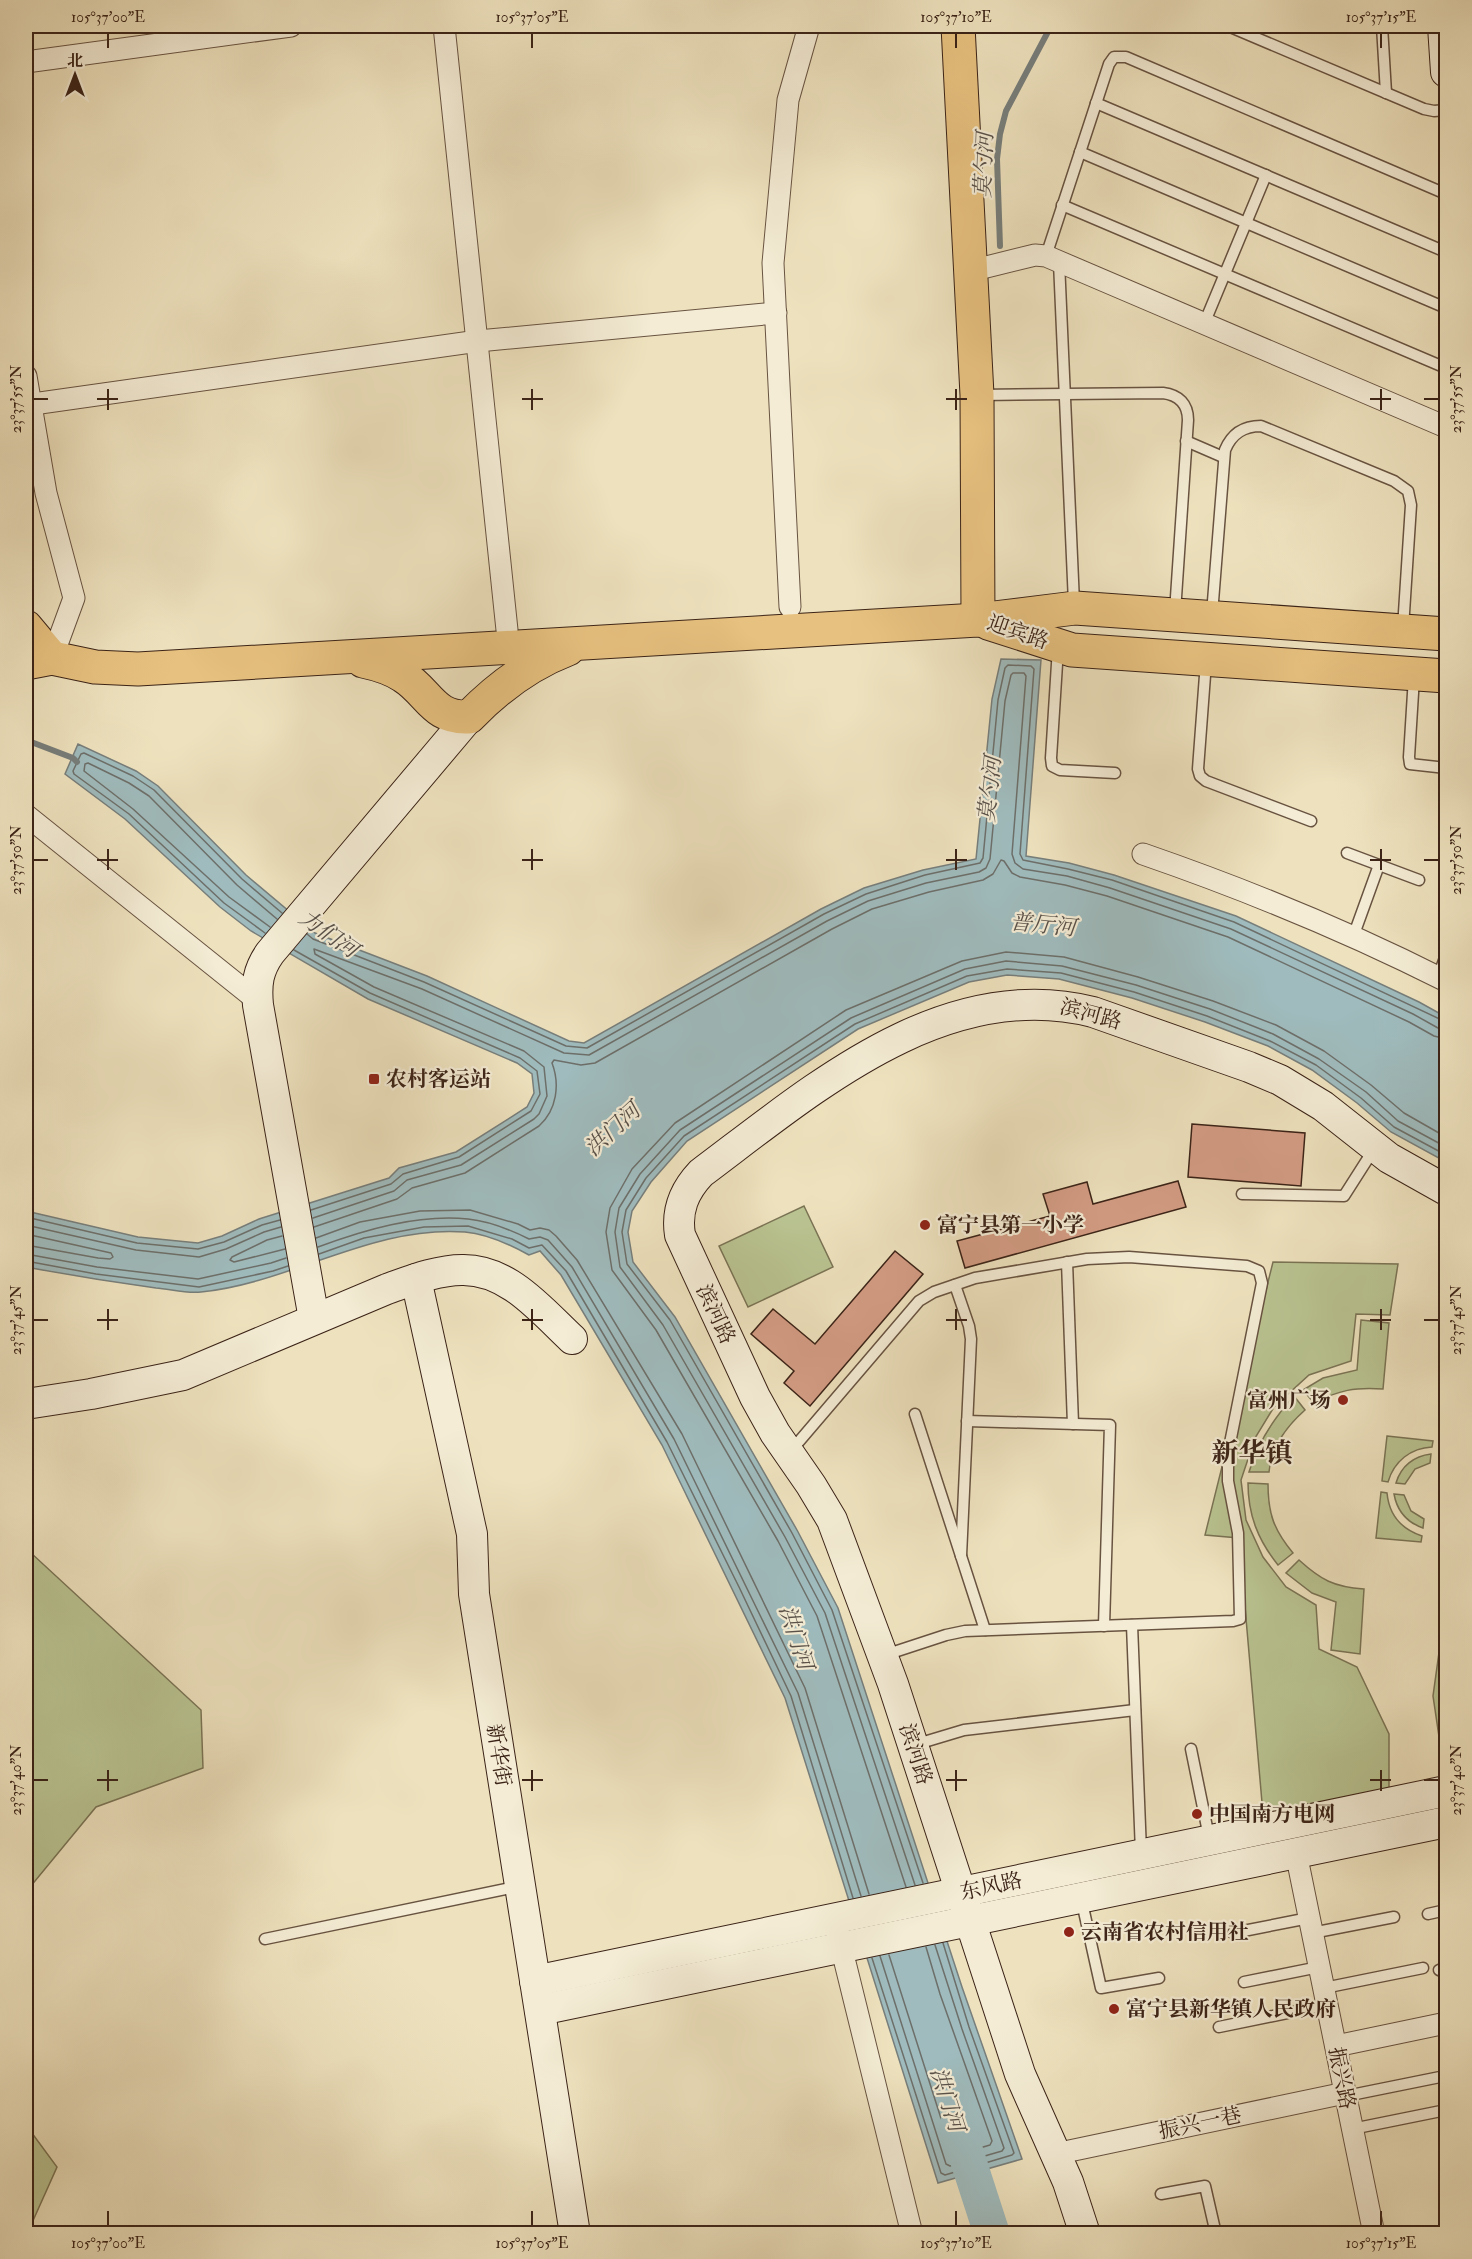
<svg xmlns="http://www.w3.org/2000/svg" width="1472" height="2259" viewBox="0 0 1472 2259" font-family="'IM FELL Double Pica','Noto Serif SC',serif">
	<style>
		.green { fill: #b9c391; stroke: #7a7354; stroke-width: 1.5 }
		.water { fill: #9fbbbd; stroke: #777e7b; stroke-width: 1.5 }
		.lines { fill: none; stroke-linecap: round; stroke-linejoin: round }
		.shore { stroke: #6d6f6a; stroke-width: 1.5 }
		.stream { stroke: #777e7b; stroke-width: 6 }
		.river { stroke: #9fbbbd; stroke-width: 36 }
		.building { fill: #d39c84; stroke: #3b2317; stroke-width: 1.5 }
		.lane-casing { stroke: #685341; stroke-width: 13 }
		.street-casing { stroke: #685341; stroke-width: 23 }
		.secondary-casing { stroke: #3b2317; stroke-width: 32 }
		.primary-casing { stroke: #3b2317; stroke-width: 35 }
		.lane { stroke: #f4ecd5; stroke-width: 10 }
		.street { stroke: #f4ecd5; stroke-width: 21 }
		.secondary { stroke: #f4ecd5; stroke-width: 30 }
		.primary { stroke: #e7c17f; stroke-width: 33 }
		.ticks { fill: none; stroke: #3b2317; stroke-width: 2 }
		.poi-dot { fill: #8f2418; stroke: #f4ecd5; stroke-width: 2 }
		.labels { text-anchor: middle; stroke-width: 4.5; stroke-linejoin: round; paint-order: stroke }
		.street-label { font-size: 21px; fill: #3b2317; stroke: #f4ecd5 }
		.poi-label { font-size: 21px; font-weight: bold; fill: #3b2317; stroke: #f4ecd5; text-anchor: start }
		.water-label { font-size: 22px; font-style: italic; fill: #595149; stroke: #f4ecd5 }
		.district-label { font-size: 27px; font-weight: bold; fill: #3b2317; stroke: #f4ecd5 }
		.neatline { fill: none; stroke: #3b2317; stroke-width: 2 }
		.ticks-label { font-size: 15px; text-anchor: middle; fill: #3b2317 }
	</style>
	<rect width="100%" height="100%" fill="#eee2be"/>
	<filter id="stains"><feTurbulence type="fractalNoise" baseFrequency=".00333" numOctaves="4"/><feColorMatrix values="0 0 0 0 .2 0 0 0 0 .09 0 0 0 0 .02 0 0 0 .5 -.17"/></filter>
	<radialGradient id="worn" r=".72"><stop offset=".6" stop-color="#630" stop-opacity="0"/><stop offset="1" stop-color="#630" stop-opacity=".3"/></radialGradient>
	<g class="green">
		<path d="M804 1206 833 1267 748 1307 719 1246Z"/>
		<path d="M1273 1262 1398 1264 1390 1315 1356 1314 1351 1361 1309 1375 1274 1407 1255 1438 1241 1480 1246 1520 1263 1557 1286 1587 1316 1605 1319 1649 1357 1667 1389 1734V1792L1263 1814 1239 1538 1205 1535Z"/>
		<path d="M1361 1320 1389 1323 1383 1389C1355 1387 1339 1390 1314 1403L1303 1390 1323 1378 1357 1370Z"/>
		<path d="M1294 1396 1305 1410C1287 1426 1271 1448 1269 1472H1249C1258 1442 1273 1419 1294 1396Z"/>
		<path d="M1387 1436 1433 1441 1432 1447C1411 1448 1394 1461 1388 1482L1382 1481Z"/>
		<path d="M1431 1454 1430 1463 1415 1469 1405 1484 1396 1483C1401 1466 1414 1456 1431 1454Z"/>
		<path d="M1248 1483 1268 1484C1268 1514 1274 1530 1293 1553L1278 1565C1258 1540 1248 1515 1248 1483Z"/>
		<path d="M1381 1492 1387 1493C1389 1514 1401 1529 1422 1536L1421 1542 1376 1538Z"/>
		<path d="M1394 1494 1404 1495 1411 1511 1424 1519 1423 1528C1406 1522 1397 1511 1394 1494Z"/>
		<path d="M26 1550 30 1552 201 1710 203 1768 96 1807 26 1892Z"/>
		<path d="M1299 1560C1321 1580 1334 1587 1364 1589L1360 1654 1331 1650 1336 1602 1312 1593 1286 1573Z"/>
		<path d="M1441 1638H1446V1749L1441 1750 1433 1696Z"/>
		<path d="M26 2125 57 2167 27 2234 26 2233Z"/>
	</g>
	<path class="water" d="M1001 659 1041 660 1026 856 1069 863 1114 875 1236 916 1419 1002 1446 1017V1162L1391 1132 1357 1103 1312 1070 1268 1046 1205 1022 1132 998 1059 979 1007 975 969 982 858 1029 687 1141 651 1182 632 1211 628 1232 633 1262 675 1317 797 1530 838 1608 962 1987 1022 2159 938 2183 785 1698 662 1445 561 1275 540 1251 529 1255C511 1245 487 1234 465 1232 372 1225 291 1283 201 1292 187 1294 170 1289 156 1288 112 1282 69 1275 26 1267V1211L138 1237 198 1243 222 1236 259 1219 389 1178 399 1168 456 1152 527 1107 534 1093 532 1074 517 1063 368 999 251 931 220 907 125 819 65 774 78 744 136 771 158 786 246 875 315 933 427 976 569 1041 584 1043 821 909 864 888 923 870 976 859 992 699Z"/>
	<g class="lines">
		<g class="shore">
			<path d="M270 927 229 897 133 809 84 771 85 764 88 763 129 783 149 796 237 885 277 919"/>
			<path d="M265 933 224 903 129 814 74 774 73 771 81 754 84 753 133 776 154 790 242 879 282 913"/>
			<path d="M307 934 313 939 424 982 566 1046 587 1048 824 914 866 894 925 875 980 863 983 858 998 700 1005 668 1008 665 1031 666 1034 669 1020 854 1023 860 1068 869 1112 880 1234 922 1446 1022"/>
			<path d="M294 950 370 993 520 1058 537 1071 540 1094 531 1111 459 1157 403 1174 391 1184 311 1210"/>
			<path d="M26 1217 137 1243 198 1249 224 1242 262 1225 280 1220"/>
			<path d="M313 1218 394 1191 407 1180 461 1165 534 1119 539 1114 547 1096 544 1067 524 1051 374 987 315 954 314 949 422 989 564 1053 589 1055 827 921 868 901 926 883 979 872 986 868 990 859 1005 701 1011 675 1013 673H1024L1026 676 1012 854 1015 863 1023 869 1067 876 1110 888 1231 929 1413 1014 1438 1028 1446 1030"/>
			<path d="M26 1225 136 1250 199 1257 226 1249 264 1232 281 1227"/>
			<path d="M314 1227 397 1199 412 1188 465 1173 539 1126C557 1110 560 1084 552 1063L554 1060 581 1065 595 1063 832 929 872 909 929 892 983 880 993 874 1001 860 1004 861 1012 873 1020 877 1065 885 1107 896 1228 937 1409 1022 1434 1036 1446 1039"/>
			<path d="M26 1234 111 1253 113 1257 110 1259 98 1258 26 1245"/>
			<path d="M282 1236 267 1240 232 1257 230 1260 234 1262 285 1249"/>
			<path d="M316 1238 360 1222 420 1211 470 1210 518 1224 530 1230 540 1228 549 1230 556 1236 577 1260 682 1434 805 1688 869 1894"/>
			<path d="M318 1247C364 1230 417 1214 468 1219 488 1221 511 1230 529 1239L540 1237 548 1240 572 1267 674 1439 798 1693 861 1896"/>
			<path d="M26 1254 97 1267 198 1279 271 1263 286 1258"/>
			<path d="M319 1254 364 1238 424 1227 468 1226 512 1239 529 1248 542 1245 566 1271 667 1442 739 1587 791 1696 853 1898"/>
			<path d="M26 1261 96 1274 199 1287 273 1271 288 1266"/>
			<path d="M923 1883 832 1610 792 1533 670 1320 627 1264 622 1232 626 1210 646 1178 684 1136 855 1024 967 976 1007 969 1061 973 1134 992 1207 1016 1270 1041 1316 1065 1361 1098 1394 1127 1446 1155"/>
			<path d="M915 1885 825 1613 785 1537 663 1325 620 1267 615 1232 619 1208 640 1174 680 1130 851 1018 965 969 1006 961 1062 966 1136 985 1210 1009 1273 1034 1319 1059 1366 1092 1398 1121 1446 1147"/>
			<path d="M906 1887 817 1616 778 1541 656 1330 612 1270 606 1232 610 1208 632 1169 675 1123 846 1010 962 961 1006 952 1064 957 1138 977 1213 1001 1276 1025 1324 1051 1371 1085 1404 1113 1446 1137"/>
			<path d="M889 1955 952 2153 956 2155 990 2145 992 2141 940 1994 926 1947"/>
			<path d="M880 1956 946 2164 950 2166 1002 2151 1004 2148 962 2029 935 1945"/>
			<path d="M872 1958 941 2173 945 2175 1012 2155 1014 2153 969 2027 943 1943"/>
		</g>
		<g class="stream">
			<path d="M1000 246 997 159 1000 134 1006 111 1051 26"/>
			<path d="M26 740 73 758 77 762"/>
		</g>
		<path class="river" d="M957 2126 992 2234"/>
	</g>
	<g class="building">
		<path d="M1192 1124 1305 1133 1301 1186 1188 1177Z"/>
		<path d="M1178 1181 1186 1207 965 1268 957 1241 1050 1216 1043 1194 1087 1182 1093 1204Z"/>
		<path d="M895 1251 923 1274 810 1406 784 1383 794 1371 751 1334 773 1309 815 1344Z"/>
	</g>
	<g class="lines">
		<defs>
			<g id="lane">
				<path d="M1228 26 1424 109 1434 111 1446 110"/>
				<path d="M1382 26 1386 93"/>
				<path d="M1096 103 1446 252"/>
				<path d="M1080 152 1446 308"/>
				<path d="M1062 205 1446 368"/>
				<path d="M1046 256 1109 64 1114 57H1126L1446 194"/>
				<path d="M1059 262 1074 603"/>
				<path d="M1204 324 1266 175"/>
				<path d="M980 395 1163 393C1179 395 1188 404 1188 420L1175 612"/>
				<path d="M1186 441 1223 457"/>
				<path d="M1212 614 1225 450C1232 433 1244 426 1261 426L1394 481 1408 491 1411 505 1403 628"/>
				<path d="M1058 648 1051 758 1052 766 1060 770 1115 773"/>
				<path d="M1206 662 1198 769 1200 776 1206 781 1311 821"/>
				<path d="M1414 677 1409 757 1410 764 1446 768"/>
				<path d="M1347 853 1419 880"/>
				<path d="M1353 937 1379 865"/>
				<path d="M1438 977 1446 955"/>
				<path d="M1242 1194 1344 1196 1374 1149"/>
				<path d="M1067 1262 1073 1424"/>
				<path d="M955 1285 969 1326 971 1339 961 1556"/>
				<path d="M915 1414 985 1630"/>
				<path d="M967 1421 1110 1425 1104 1626"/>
				<path d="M790 1452 919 1301 934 1292 975 1278 1087 1259 1129 1257 1247 1266 1259 1271 1262 1283 1228 1453V1481L1238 1533 1240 1619 1233 1621 965 1631 946 1635 885 1655"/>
				<path d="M1132 1625 1141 1852"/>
				<path d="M914 1745 964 1730 1135 1710"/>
				<path d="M1191 1749 1209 1837"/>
				<path d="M1081 1898 1101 1988 1159 1978"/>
				<path d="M1428 1914 1446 1910"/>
				<path d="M1233 1933 1309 1918"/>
				<path d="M1312 1933 1394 1917"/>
				<path d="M265 1939 520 1886"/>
				<path d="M1439 1970 1446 1968"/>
				<path d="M1244 1982 1319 1967"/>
				<path d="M1324 1988 1423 1968"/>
				<path d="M1219 2027 1327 2005"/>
				<path d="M1346 2096 1445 2076"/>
				<path d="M1352 2129 1446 2110"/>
				<path d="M1161 2194 1205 2186 1216 2234"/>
			</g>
			<g id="street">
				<path d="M444 26 507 630"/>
				<path d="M26 62 291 26"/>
				<path d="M970 271 1035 255 1046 256 1446 427"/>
				<path d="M26 376 46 493 74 598 52 658"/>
				<path d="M26 405 478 341 776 313"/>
				<path d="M790 607 773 263 788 100 809 26"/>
				<path d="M26 815 253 997"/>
				<path d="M1143 854C1247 890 1349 932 1446 981"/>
				<path d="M1296 1853 1374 2234"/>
				<path d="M838 1934 912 2234"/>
				<path d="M1336 2046 1446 2023"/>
				<path d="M1055 2154 1345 2093"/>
			</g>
			<g id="secondary">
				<path d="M1443 26 1446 72"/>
				<path d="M416 1279 472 1534 474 1594 575 2234"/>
				<path d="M314 1319 258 1005C256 984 258 970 270 953L469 717"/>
				<path d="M26 1404 91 1394 183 1375 387 1289C410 1281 437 1270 462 1270 508 1269 541 1310 572 1339"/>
				<path d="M535 1981 1446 1791"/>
				<path d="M540 2010 1446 1822"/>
				<path d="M1085 2234 1068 2182 1020 2074 893 1684 832 1520 811 1485 775 1433 755 1397 680 1235C676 1210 684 1191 701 1173 812 1090 944 974 1093 1012L1249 1067 1280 1080 1323 1106 1389 1158 1446 1190"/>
			</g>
			<g id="primary">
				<path d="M958 26 977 395 978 620"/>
				<path d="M988 623 1072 650 1446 676"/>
				<path d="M26 627 52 658"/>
				<path d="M363 661C377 664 391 668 403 676 429 692 433 719 469 717 498 687 529 664 568 649"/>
				<path d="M26 663 52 658 95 667 138 669 978 620 1075 608 1446 634"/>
			</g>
		</defs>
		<use href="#lane" class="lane-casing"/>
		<use href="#street" class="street-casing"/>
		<use href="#secondary" class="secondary-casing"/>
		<use href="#primary" class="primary-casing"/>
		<use href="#lane" class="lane"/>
		<use href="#street" class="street"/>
		<use href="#secondary" class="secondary"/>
		<use href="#primary" class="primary"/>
	</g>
	<path class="ticks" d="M108 33V48M532 33V48M956 33V48M1381 33V48M108 389V410M532 389V410M956 389V410M1381 389V410M33 399H48M97 399H118M522 399H543M946 399H967M1370 399H1391M1424 399H1439M108 849V870M532 849V870M956 849V870M1381 849V870M33 860H48M97 860H118M522 860H543M946 860H967M1370 860H1391M1424 860H1439M108 1309V1330M532 1309V1330M956 1309V1330M1381 1309V1330M33 1320H48M97 1320H118M522 1320H543M946 1320H967M1370 1320H1391M1424 1320H1439M108 1770V1791M532 1770V1791M956 1770V1791M1381 1770V1791M33 1780H48M97 1780H118M522 1780H543M946 1780H967M1370 1780H1391M1424 1780H1439M108 2211V2226M532 2211V2226M956 2211V2226M1381 2211V2226"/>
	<g class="poi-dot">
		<rect x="368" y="1073" width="12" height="12" rx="3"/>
		<circle cx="925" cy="1225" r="6"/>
		<circle cx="1343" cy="1400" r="6"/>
		<circle cx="1197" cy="1814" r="6"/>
		<circle cx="1069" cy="1932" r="6"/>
		<circle cx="1114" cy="2009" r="6"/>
	</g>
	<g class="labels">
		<g class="street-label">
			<text transform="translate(1018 632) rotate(19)" y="7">迎宾路</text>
			<text transform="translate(1091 1014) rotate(15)" y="7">滨河路</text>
			<text transform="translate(716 1314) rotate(65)" y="7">滨河路</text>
			<text transform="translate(916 1754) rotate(72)" y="7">滨河路</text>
			<text transform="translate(499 1755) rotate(81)" y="7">新华街</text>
			<text transform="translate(991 1886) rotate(-12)" y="7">东风路</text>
			<text transform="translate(1342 2078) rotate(79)" y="7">振兴路</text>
			<text transform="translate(1200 2123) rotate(-12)" y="7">振兴一巷</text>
		</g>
		<g class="poi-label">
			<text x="386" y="1086">农村客运站</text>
			<text x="937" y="1232">富宁县第一小学</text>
			<text x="1331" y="1407" text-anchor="end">富州广场</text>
			<text x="1209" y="1821">中国南方电网</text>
			<text x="1081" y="1939">云南省农村信用社</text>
			<text x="1126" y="2016">富宁县新华镇人民政府</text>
		</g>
		<g class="water-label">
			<text transform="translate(983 165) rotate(-88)" y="8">莫勺河</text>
			<text transform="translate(989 789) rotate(-84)" y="8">莫勺河</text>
			<text transform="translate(1043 924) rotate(6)" y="8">普厅河</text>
			<text transform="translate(329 933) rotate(35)" y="8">力们河</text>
			<text transform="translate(612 1129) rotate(-43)" y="8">洪门河</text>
			<text transform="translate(797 1637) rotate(72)" y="8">洪门河</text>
			<text transform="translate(948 2099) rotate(72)" y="8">洪门河</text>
		</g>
		<g class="district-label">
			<text x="1252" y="1462">新华镇</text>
		</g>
	</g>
	<rect width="1472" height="2259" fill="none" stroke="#eee2be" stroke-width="66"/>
	<g transform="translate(75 75)" stroke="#f4ecd5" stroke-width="4.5" paint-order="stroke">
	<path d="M0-4.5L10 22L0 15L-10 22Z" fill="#3b2317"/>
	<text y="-9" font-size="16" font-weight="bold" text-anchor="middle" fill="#3b2317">北</text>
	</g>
	<rect x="33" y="33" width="1406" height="2193" class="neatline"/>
	<g class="ticks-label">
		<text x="108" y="22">105°37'00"E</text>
		<text x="532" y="22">105°37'05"E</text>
		<text x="956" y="22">105°37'10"E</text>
		<text x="1381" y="22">105°37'15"E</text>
		<text transform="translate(16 399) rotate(-90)" y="5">23°37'55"N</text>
		<text transform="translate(1456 399) rotate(-90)" y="5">23°37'55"N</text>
		<text transform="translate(16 860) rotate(-90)" y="5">23°37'50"N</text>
		<text transform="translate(1456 860) rotate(-90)" y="5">23°37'50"N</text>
		<text transform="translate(16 1320) rotate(-90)" y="5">23°37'45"N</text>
		<text transform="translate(1456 1320) rotate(-90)" y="5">23°37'45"N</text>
		<text transform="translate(16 1780) rotate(-90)" y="5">23°37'40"N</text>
		<text transform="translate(1456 1780) rotate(-90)" y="5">23°37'40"N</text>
		<text x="108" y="2248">105°37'00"E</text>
		<text x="532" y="2248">105°37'05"E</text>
		<text x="956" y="2248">105°37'10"E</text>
		<text x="1381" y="2248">105°37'15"E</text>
	</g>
	<rect width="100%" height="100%" filter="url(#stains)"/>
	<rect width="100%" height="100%" fill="url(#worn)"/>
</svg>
